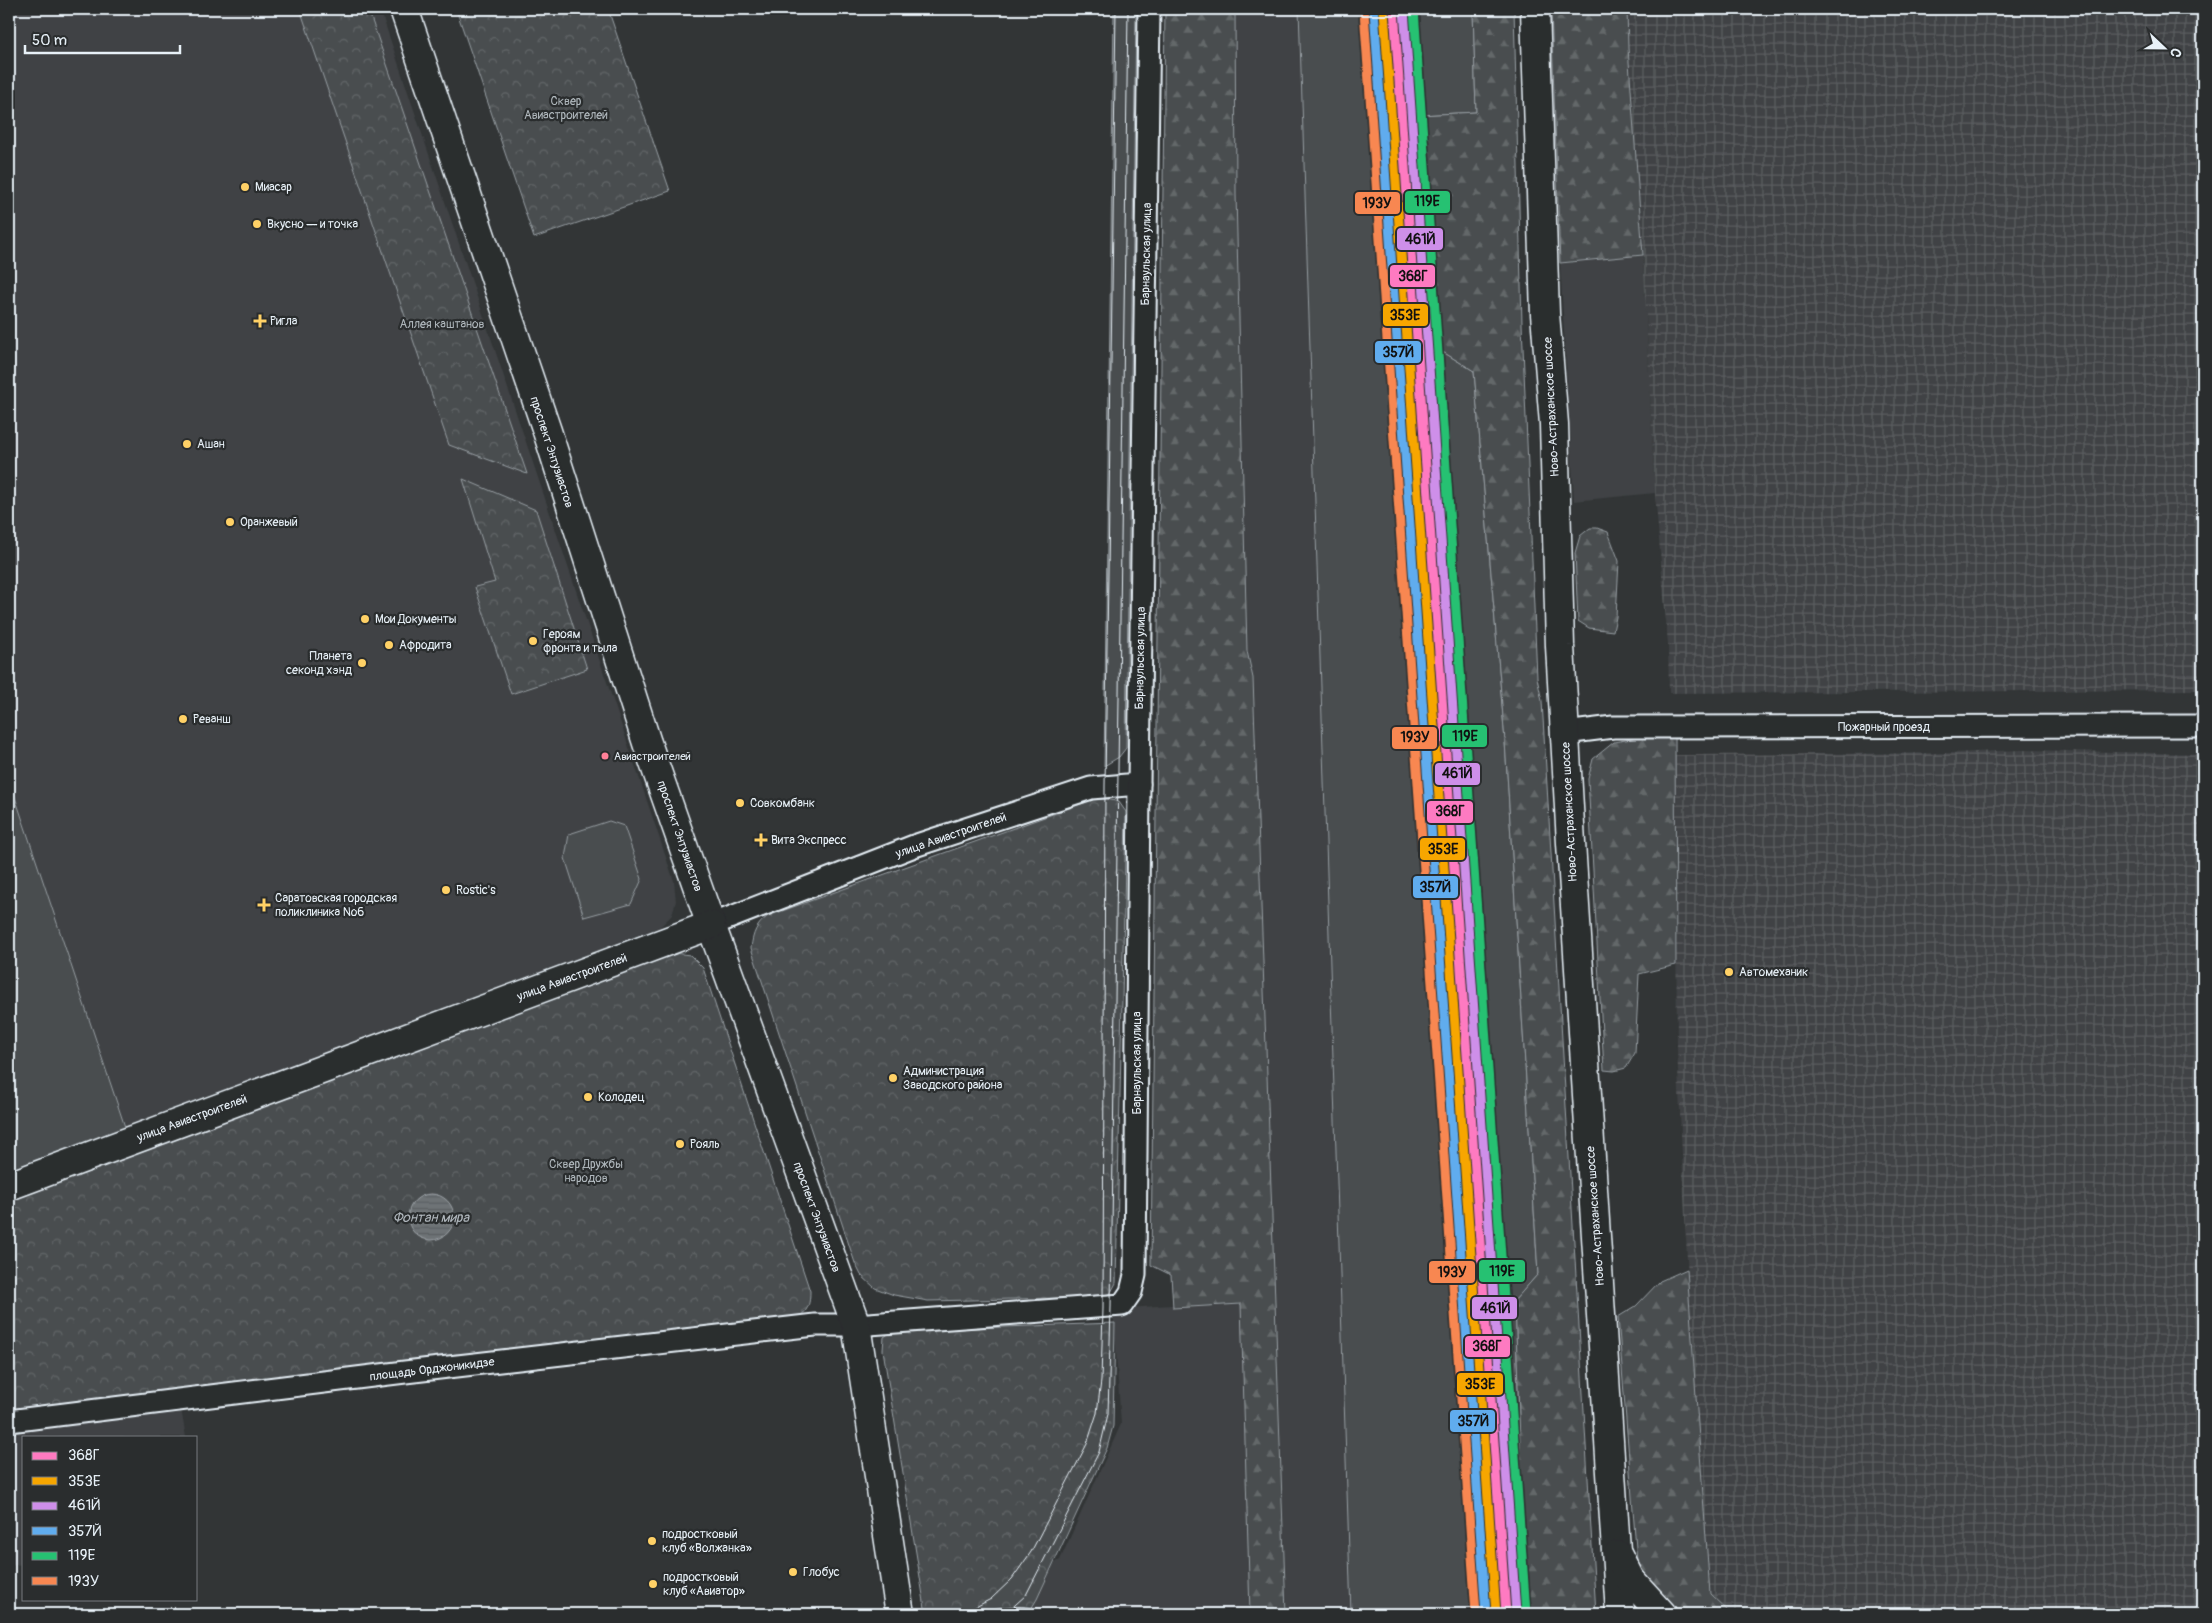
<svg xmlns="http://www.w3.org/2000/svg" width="2212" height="1623" viewBox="0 0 2212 1623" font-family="Pangolin,sans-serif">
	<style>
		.built { fill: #3f4244 }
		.industrial { fill: url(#industrial-grid) }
		.green { fill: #494d4f; stroke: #989fa4 }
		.forest { fill: url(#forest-firs); stroke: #989fa4 }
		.park { fill: url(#park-crowns); stroke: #989fa4 }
		.water { fill: url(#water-rules); stroke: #9fa5aa }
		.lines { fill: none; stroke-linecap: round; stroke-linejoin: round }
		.minor-casing { stroke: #e8f1f8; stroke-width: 25 }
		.major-casing { stroke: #e8f1f8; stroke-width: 31 }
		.minor { stroke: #2a2d2e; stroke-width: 21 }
		.major { stroke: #2a2d2e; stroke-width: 28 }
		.tram { stroke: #e8f1f8; stroke-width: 1 }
		.rail-casing { stroke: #e8f1f8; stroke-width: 5.5 }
		.rail { stroke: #2a2d2e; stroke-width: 4; stroke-dasharray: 11; stroke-linecap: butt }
		.rail-1-casing { stroke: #2a2d2e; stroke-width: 12 }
		.rail-2-casing { stroke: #2a2d2e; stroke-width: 12 }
		.rail-3-casing { stroke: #2a2d2e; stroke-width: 12 }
		.rail-4-casing { stroke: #2a2d2e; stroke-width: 12 }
		.rail-5-casing { stroke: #2a2d2e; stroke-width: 12 }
		.rail-6-casing { stroke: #2a2d2e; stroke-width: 12 }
		.rail-1 { stroke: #fe7ac1; stroke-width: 9 }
		.rail-2 { stroke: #f7a600; stroke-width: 9 }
		.rail-3 { stroke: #ce8fe9; stroke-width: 9 }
		.rail-4 { stroke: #60acee; stroke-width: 9 }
		.rail-5 { stroke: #26c172; stroke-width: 9 }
		.rail-6 { stroke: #f88751; stroke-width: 9 }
		.poi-dot { fill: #ffd166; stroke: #2a2d2e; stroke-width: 2 }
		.bus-dot { fill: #ff8098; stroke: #2a2d2e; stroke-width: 2 }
		.labels { text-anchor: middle; stroke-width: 4.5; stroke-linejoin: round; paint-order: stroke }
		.bus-label { font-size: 11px; fill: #e8f1f8; stroke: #2a2d2e; text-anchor: start }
		.park-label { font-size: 12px; fill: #b0b8bd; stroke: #2a2d2e }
		.poi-label { font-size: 12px; fill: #e8f1f8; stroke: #2a2d2e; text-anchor: start }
		.street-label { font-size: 12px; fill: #e8f1f8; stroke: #2a2d2e }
		.water-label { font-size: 14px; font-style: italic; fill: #b1b8be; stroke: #2a2d2e }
		.line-badge { stroke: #2a2d2e; stroke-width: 2 }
		.pale-badge-label { font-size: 14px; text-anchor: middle; font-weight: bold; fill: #111 }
	</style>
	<defs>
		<pattern id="industrial-grid" width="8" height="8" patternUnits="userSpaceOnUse" patternTransform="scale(1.25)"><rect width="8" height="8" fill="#3f4244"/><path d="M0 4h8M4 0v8" fill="none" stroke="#5b5e60"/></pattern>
		<pattern id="forest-firs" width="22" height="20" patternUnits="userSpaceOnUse" patternTransform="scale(1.25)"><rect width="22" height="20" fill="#494d4f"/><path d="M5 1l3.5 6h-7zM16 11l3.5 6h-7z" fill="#636769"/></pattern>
		<pattern id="park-crowns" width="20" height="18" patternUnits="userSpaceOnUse" patternTransform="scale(1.25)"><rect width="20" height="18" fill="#494d4f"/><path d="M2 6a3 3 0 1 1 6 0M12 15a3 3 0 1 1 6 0" fill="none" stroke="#636769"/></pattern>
		<pattern id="water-rules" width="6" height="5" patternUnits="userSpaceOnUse" patternTransform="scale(1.25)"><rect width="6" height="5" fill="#6e7376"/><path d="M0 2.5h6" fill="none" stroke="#5a5e60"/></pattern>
	</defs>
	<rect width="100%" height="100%" fill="#323536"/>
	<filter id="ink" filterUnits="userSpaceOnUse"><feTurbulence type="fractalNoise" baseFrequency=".02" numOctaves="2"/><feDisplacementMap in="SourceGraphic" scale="10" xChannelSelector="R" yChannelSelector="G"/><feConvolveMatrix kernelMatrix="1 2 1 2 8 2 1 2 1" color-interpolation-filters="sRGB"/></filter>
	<g filter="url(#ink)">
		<g class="built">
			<path d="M9 9H380L674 881 676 901 672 915 660 927 126 1130 9 779Z"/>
			<path d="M1235 9H1299L1351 1614H1286L1253 678 1247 651 1236 194Z"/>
			<path d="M1369 9H1405L1513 1614H1481L1387 286 1377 111Z"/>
			<path d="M1643 255 1655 493 1574 501 1560 263Z"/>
			<path d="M1244 1300 1264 1614H992L991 1599 1060 1560 1121 1424 1113 1309Z"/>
			<path d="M181 1409 186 1437H24V1564L9 1566V1429Z"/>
		</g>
		<g class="industrial">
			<path d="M1627 9H2203V690L1669 693 1668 644 1655 493 1643 255 1628 48Z"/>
			<path d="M2021 750 2203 754V1614H1731L1710 1594 1689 1301 1677 1049 1675 755 1951 753Z"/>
		</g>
		<g class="green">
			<path d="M1114 9H1136L1126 748 1119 757 1104 766Z"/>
			<path d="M1299 9H1369L1377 111 1387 286 1481 1614H1351Z"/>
			<path d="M1405 9H1473L1476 112 1420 115 1430 286 1438 349 1474 371 1505 741 1538 1274 1515 1300 1526 1614H1513Z"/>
			<path d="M9 779 126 1130 9 1171Z"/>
			<path d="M609 821 624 826 642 879 631 904 584 917 565 858 569 834Z"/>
		</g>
		<g class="forest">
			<path d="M1165 9H1235L1236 194 1247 651 1253 678 1286 1614H1250L1241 1304 1173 1308 1171 1275 1151 1265Z"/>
			<path d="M1473 9H1514L1522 324 1537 678 1542 701 1596 1614H1526L1515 1300 1538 1274 1505 741 1474 371 1438 349 1430 286 1420 115 1476 112Z"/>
			<path d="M1551 9H1627L1628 48 1643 255 1560 263Z"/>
			<path d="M1590 528H1597L1608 532 1619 561 1616 617 1613 631 1589 628 1578 621 1575 553 1580 536Z"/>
			<path d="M1675 735 1676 965 1639 974 1635 1053 1626 1068 1614 1071 1604 1070 1588 779 1593 759 1614 742 1643 737Z"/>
			<path d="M1687 1269 1710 1594 1731 1614H1679L1654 1589 1637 1561 1618 1317 1636 1306 1660 1281Z"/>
		</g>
		<g class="park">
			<path d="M300 9H368L527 474 449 445Z"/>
			<path d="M456 9H608L670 191 534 238Z"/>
			<path d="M463 479 536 510 587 669 511 694 475 587 495 582Z"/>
			<path d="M1107 799 1119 802 1126 812 1116 1283 1110 1294 1101 1297 928 1301 894 1295 875 1288 861 1275 855 1263 751 948C753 933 756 925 768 916L1092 800Z"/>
			<path d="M674 953 690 955 703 968 810 1291C810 1309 806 1313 791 1322L9 1412V1197Z"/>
			<path d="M1115 1323 1113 1426 1107 1448 1037 1599 1028 1614H926L883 1350 884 1337 893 1331Z"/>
		</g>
		<circle class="water" cx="431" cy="1217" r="23"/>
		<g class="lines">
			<defs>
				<g id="minor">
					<path d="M1565 733 1613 727 2203 726"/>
					<path d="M711 925 914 846 1091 788 1139 784"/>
					<path d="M9 1421 405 1372 815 1325H856L1122 1305 1131 1292 1135 1275 1139 784 1149 9"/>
				</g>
				<g id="major">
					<path d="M404 9 547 431 647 743 711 925 856 1325 900 1614"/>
					<path d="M1535 9 1545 314 1554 424 1560 646 1571 843 1620 1614"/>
					<path d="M9 1186 711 925"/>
					<path d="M1618 1555 1630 1579 1662 1614"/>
				</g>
			</defs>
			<use href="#minor" class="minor-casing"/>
			<use href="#major" class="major-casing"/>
			<use href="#minor" class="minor"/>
			<use href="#major" class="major"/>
			<g class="tram">
				<path d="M972 1612C1002 1608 1023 1601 1052 1614"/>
				<path d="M962 1614 991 1599 1012 1579 1031 1552 1087 1444 1097 1413 1101 1381 1103 1308 1105 786 1116 9"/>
				<path d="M1005 1614 1026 1595 1099 1452 1108 1414 1111 1307 1128 9"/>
			</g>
			<defs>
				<path id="rail" d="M1391 114 1410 231"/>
			</defs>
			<use href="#rail" class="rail-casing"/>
			<use href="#rail" class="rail"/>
			<defs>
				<path id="rail-1" d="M1394 9 1506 1614"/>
				<path id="rail-2" d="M1384 10 1496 1614"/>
				<path id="rail-3" d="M1404 9 1516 1613"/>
				<path id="rail-4" d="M1374 10 1486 1614"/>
				<path id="rail-5" d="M1414 9 1526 1613"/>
				<path id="rail-6" d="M1364 11 1476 1614"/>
			</defs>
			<use href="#rail-1" class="rail-1-casing"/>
			<use href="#rail-2" class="rail-2-casing"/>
			<use href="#rail-3" class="rail-3-casing"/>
			<use href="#rail-4" class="rail-4-casing"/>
			<use href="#rail-5" class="rail-5-casing"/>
			<use href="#rail-6" class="rail-6-casing"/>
			<use href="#rail-1" class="rail-1"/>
			<use href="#rail-2" class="rail-2"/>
			<use href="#rail-3" class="rail-3"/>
			<use href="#rail-4" class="rail-4"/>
			<use href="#rail-5" class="rail-5"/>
			<use href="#rail-6" class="rail-6"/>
		</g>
	</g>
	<g class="poi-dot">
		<circle cx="245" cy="187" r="5"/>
		<circle cx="257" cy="224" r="5"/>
		<path d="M257.5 313.5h5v5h5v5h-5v5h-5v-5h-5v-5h5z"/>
		<circle cx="187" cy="444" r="5"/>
		<circle cx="230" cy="522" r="5"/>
		<circle cx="365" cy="619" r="5"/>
		<circle cx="533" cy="641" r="5"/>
		<circle cx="389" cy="645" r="5"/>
		<circle cx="362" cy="663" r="5"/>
		<circle cx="183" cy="719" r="5"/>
		<circle cx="740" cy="803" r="5"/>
		<path d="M758.5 832.5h5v5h5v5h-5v5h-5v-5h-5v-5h5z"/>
		<circle cx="446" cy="890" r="5"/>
		<path d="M261.5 897.5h5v5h5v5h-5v5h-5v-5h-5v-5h5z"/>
		<circle cx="1729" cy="972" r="5"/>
		<circle cx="893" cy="1078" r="5"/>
		<circle cx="588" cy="1097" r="5"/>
		<circle cx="680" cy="1144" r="5"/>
		<circle cx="652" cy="1541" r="5"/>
		<circle cx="793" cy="1572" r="5"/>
		<circle cx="653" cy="1584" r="5"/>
	</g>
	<circle class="bus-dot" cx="605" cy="756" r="4.5"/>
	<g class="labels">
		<g class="bus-label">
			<text x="614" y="760">Авиастроителей</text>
		</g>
		<g class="park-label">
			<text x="566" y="105">Сквер<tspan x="566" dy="14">Авиастроителей</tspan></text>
			<text x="442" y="328">Аллея каштанов</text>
			<text x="586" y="1168">Сквер Дружбы<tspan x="586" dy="14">народов</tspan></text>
		</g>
		<g class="poi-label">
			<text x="255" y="191">Миасар</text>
			<text x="267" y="228">Вкусно — и точка</text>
			<text x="270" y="325">Ригла</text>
			<text x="197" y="448">Ашан</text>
			<text x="240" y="526">Оранжевый</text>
			<text x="375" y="623">Мои Документы</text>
			<text x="543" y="638">Героям<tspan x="543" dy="14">фронта и тыла</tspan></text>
			<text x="399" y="649">Афродита</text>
			<text x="352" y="660" text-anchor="end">Планета<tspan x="352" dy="14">секонд хэнд</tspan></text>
			<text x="193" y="723">Реванш</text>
			<text x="750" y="807">Совкомбанк</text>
			<text x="771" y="844">Вита Экспресс</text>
			<text x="456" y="894">Rostic's</text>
			<text x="275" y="902">Саратовская городская<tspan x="275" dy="14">поликлиника №6</tspan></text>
			<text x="1739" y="976">Автомеханик</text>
			<text x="903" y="1075">Администрация<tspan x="903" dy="14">Заводского района</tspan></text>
			<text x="598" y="1101">Колодец</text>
			<text x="690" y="1148">Рояль</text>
			<text x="662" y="1538">подростковый<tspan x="662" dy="14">клуб «Волжанка»</tspan></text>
			<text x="803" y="1576">Глобус</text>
			<text x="663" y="1581">подростковый<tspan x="663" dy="14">клуб «Авиатор»</tspan></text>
		</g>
		<g class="street-label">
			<text transform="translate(1146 254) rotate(-89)" y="4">Барнаульская улица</text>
			<text transform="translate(1551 407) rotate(-93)" y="4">Ново-Астраханское шоссе</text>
			<text transform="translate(552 452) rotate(72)" y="4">проспект Энтузиастов</text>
			<text transform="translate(1140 658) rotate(-89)" y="4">Барнаульская улица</text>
			<text x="1884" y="731">Пожарный проезд</text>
			<text transform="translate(1569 812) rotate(-93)" y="4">Ново-Астраханское шоссе</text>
			<text transform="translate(951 835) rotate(-19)" y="4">улица Авиастроителей</text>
			<text transform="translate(680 836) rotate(71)" y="4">проспект Энтузиастов</text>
			<text transform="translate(572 977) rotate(-20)" y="4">улица Авиастроителей</text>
			<text transform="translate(1137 1063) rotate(-90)" y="4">Барнаульская улица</text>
			<text transform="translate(192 1118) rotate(-20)" y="4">улица Авиастроителей</text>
			<text transform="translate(1595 1216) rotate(-94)" y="4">Ново-Астраханское шоссе</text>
			<text transform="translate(817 1217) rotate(70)" y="4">проспект Энтузиастов</text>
			<text transform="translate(432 1369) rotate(-7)" y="4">площадь Орджоникидзе</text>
		</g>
		<g class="water-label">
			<text x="431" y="1222">Фонтан мира</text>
		</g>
	</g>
	<g class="line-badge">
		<rect x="1404" y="190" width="47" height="24" rx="5" fill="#26c172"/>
		<rect x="1354" y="191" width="47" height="24" rx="5" fill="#f88751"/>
		<rect x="1396" y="227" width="48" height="24" rx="5" fill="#ce8fe9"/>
		<rect x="1389" y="264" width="47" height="24" rx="5" fill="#fe7ac1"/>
		<rect x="1382" y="303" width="47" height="24" rx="5" fill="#f7a600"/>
		<rect x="1374" y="340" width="48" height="24" rx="5" fill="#60acee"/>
		<rect x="1441" y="724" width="47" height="24" rx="5" fill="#26c172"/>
		<rect x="1391" y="726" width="47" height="24" rx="5" fill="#f88751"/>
		<rect x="1434" y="762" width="47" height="24" rx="5" fill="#ce8fe9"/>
		<rect x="1426" y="800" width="48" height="24" rx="5" fill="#fe7ac1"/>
		<rect x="1419" y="837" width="47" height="24" rx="5" fill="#f7a600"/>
		<rect x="1412" y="875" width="47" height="24" rx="5" fill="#60acee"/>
		<rect x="1478" y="1259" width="48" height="24" rx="5" fill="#26c172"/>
		<rect x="1428" y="1260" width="48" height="24" rx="5" fill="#f88751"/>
		<rect x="1471" y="1296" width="47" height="24" rx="5" fill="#ce8fe9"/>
		<rect x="1464" y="1335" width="47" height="23" rx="5" fill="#fe7ac1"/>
		<rect x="1456" y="1372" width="48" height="24" rx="5" fill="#f7a600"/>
		<rect x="1449" y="1409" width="47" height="24" rx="5" fill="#60acee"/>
	</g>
	<g class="pale-badge-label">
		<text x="1427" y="206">119Е</text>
		<text x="1377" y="208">193У</text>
		<text x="1420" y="244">461Й</text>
		<text x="1413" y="281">368Г</text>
		<text x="1405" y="320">353Е</text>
		<text x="1398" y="357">357Й</text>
		<text x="1465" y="741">119Е</text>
		<text x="1415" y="742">193У</text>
		<text x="1457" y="778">461Й</text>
		<text x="1450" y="816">368Г</text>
		<text x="1443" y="854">353Е</text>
		<text x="1435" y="892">357Й</text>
		<text x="1502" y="1276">119Е</text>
		<text x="1452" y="1277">193У</text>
		<text x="1495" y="1313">461Й</text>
		<text x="1487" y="1351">368Г</text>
		<text x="1480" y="1389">353Е</text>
		<text x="1473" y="1426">357Й</text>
	</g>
	<rect width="2212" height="1623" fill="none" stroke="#2a2d2e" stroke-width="30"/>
	<rect x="15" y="15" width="2182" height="1593" fill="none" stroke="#e8f1f8" stroke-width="2" filter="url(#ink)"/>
	<rect x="22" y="1436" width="175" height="165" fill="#2a2d2e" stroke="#767b7f"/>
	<rect x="32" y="1452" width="25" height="8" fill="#fe7ac1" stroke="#767b7f"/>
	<text x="68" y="1460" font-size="15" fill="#e8f1f8">368Г</text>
	<rect x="32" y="1477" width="25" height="8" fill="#f7a600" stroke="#767b7f"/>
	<text x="68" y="1486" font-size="15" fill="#e8f1f8">353Е</text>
	<rect x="32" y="1502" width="25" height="8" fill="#ce8fe9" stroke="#767b7f"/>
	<text x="68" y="1510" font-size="15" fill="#e8f1f8">461Й</text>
	<rect x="32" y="1527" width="25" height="8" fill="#60acee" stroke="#767b7f"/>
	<text x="68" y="1536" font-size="15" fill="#e8f1f8">357Й</text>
	<rect x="32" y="1552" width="25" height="8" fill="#26c172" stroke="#767b7f"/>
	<text x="68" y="1560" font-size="15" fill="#e8f1f8">119Е</text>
	<rect x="32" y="1577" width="25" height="8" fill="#f88751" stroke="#767b7f"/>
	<text x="68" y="1586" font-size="15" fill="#e8f1f8">193У</text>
	<g transform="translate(2164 48) rotate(112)" stroke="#2a2d2e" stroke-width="4" paint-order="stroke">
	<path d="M0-4L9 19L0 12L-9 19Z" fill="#e8f1f8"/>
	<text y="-8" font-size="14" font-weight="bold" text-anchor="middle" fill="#e8f1f8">С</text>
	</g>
	<path d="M25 45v8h155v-8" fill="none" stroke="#e8f1f8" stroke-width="2.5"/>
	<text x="32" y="45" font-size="15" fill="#e8f1f8" stroke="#2a2d2e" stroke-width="4" paint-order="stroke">50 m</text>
</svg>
